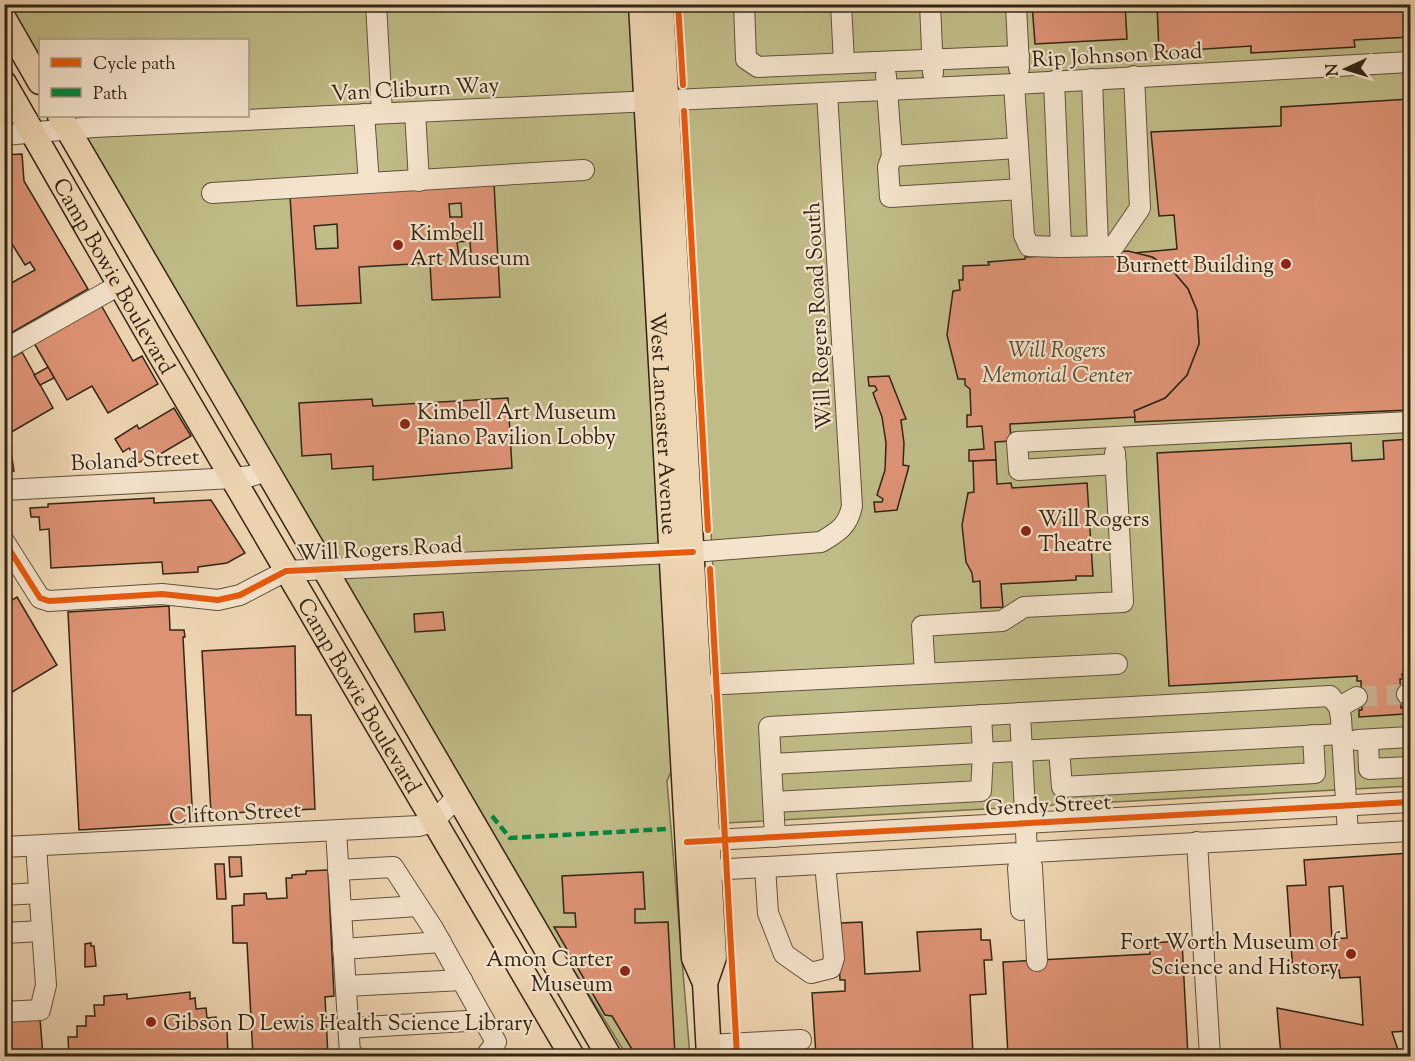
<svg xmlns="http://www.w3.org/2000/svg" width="1415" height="1061" viewBox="0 0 1415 1061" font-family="'Sorts Mill Goudy',serif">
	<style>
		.green { fill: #c0bc87; stroke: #78714e; stroke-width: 1.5 }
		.building { fill: #de9375; stroke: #312616; stroke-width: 1.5; fill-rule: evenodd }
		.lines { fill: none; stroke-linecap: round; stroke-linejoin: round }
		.minor-tunnel { stroke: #c9b393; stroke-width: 20; stroke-dasharray: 20 10; stroke-linecap: butt }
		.minor-casing { stroke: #60523d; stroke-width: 22 }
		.major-casing { stroke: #312616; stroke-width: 27 }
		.minor { stroke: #f5e4cd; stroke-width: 20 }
		.major { stroke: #efd6b2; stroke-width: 24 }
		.quiet { stroke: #00873e; stroke-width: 4.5; stroke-dasharray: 9 4.5; stroke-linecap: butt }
		.cycleway-casing { stroke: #f5e4cd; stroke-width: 10 }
		.cycleway { stroke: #e8590c; stroke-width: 6 }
		.poi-dot { fill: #8f2418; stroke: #f5e4cd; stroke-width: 2 }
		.labels { text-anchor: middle; stroke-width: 4.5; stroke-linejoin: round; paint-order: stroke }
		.street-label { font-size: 22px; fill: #312616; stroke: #f5e4cd }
		.poi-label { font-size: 22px; fill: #312616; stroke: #f5e4cd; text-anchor: start }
		.park-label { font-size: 22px; font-style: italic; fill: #554c32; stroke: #f5e4cd }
	</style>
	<rect width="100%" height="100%" fill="#efd6b2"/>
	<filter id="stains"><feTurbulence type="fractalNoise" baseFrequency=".00333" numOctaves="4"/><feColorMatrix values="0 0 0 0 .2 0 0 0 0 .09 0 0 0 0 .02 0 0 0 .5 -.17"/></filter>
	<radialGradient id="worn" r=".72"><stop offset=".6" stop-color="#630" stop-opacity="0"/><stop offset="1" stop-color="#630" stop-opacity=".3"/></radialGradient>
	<g class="green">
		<path d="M7 5H632L674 765 667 781 690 1056H627L542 919 72 116H248V40H40V62Z"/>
		<path d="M682 5H1410V786L727 823Z"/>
	</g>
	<g class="building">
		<path d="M1032 4H1125L1127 39 1035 44Z"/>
		<path d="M1157 4H1410V37L1354 40 1355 47 1251 53V46L1159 52Z"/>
		<path d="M1410 99V410L1135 422 1134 411 1165 398 1187 375 1199 344 1197 311 1188 289 1172 270 1152 257 1133 253 1177 249 1174 215 1159 216 1151 132 1281 126V107Z"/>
		<path d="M22 154 24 181 88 289 4 337V287L35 270 30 262 25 265 4 231V155Z"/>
		<path d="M494 183 500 297 432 300 430 263 359 267 361 303 297 306 290 196ZM461 203 462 217H450L449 204ZM337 224 338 248 316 249 314 226ZM470 241 471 255 459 257 457 242Z"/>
		<path d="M1128 251 1152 257 1172 270 1188 289 1197 311 1199 344 1187 375 1165 398 1134 411 1135 417 1010 424 1011 441 995 442 996 460 969 461V450L984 449 982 426 967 427V415H971L970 389 965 385V379H958L947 335 953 291 960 290 959 280H963V266L989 265 988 262 1025 259V257Z"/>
		<path d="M101 305 133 361 142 356 158 384 108 413 92 386 67 400 34 343Z"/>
		<path d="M22 352 53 408 8 434 14 471 4 473V362Z"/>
		<path d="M48 367 54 378 40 385 34 375Z"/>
		<path d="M889 376 906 419 901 420 904 443 903 465 909 466 897 510 875 512 874 502H882L883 499 877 495 885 470 886 443 882 417 873 393 877 390 875 386H869L868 377Z"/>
		<path d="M508 398 512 468 373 480V466L332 469 331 454 302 456 299 403 372 399 373 406Z"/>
		<path d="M174 408 191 436 157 456 155 453 140 462H131L130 459 134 457 129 448 123 452 115 439 137 425 139 429Z"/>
		<path d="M1410 439V674H1402L1403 679H1400L1401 708H1404V714L1359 717V710H1362L1361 681H1357V676L1169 686 1157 453 1351 443 1352 461 1384 459 1383 441Z"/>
		<path d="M996 460 997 484 1011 483 1012 488 1087 483 1093 576H1076V580L1001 584 1003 607 981 608 980 581 973 582 972 573 966 562 962 525 968 493 974 492 973 461Z"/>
		<path d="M154 498V503L211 500 245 553 227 563 198 567V572L163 574 162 562 51 568 49 529 40 530 39 517H31L30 508 48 507V504Z"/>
		<path d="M17 597 57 665 4 697V605Z"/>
		<path d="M169 606 170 630H184L185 637H183L193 823 79 830 68 612Z"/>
		<path d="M443 612 445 630 415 632 414 614Z"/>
		<path d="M295 646 296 715H311L315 809 211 814 202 651Z"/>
		<path d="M1410 853V1031L1392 1032 1400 1056H1281L1277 1008 1363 1025 1360 977 1340 978 1339 970 1293 973 1287 886 1306 885 1304 860ZM1343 886 1347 938 1332 939 1329 887Z"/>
		<path d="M229 857H241L242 876 230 877Z"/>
		<path d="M215 864H224L226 899H217Z"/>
		<path d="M328 870 334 996 325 997 328 1056H253L247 943H233L232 906 244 905V894L266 893 267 899 287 898 286 878H292V875L306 874V871Z"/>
		<path d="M643 872 645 909H635V923L668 922 675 1056H636L612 1016 605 1015 554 927H576L575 913H564L562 876Z"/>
		<path d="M862 922 865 974 920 971 917 932 981 929V940H990L992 960H984L986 994 970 995 973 1054 816 1056 812 993 845 991V980H840L838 933H841V923Z"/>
		<path d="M1182 941 1188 1056H1008L1003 962 1150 954 1149 943Z"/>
		<path d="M91 943V946H94L96 966 85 967V944Z"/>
		<path d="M190 992V999L195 998 196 1009 206 1008 207 1018 216 1017 217 1029H227L228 1056H69L68 1037H77V1026H86V1016H95L94 1005H104V996L127 994V999Z"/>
		<path d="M4 1017 40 1019 43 1056H4Z"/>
	</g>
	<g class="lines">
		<path class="minor-tunnel" d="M1357 697 1407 694"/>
		<defs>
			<g id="minor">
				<path d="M376 4 382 113"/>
				<path d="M744 4 746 59 758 67 1019 56"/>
				<path d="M841 4 844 63"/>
				<path d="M930 4 933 73"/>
				<path d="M1016 4 1019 68"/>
				<path d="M886 76 892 156 1018 148"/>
				<path d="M1092 79 1098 246"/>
				<path d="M1054 81 1061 247 1114 246 1140 208 1134 76"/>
				<path d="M1014 84 1024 235 1029 246 1061 247"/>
				<path d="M415 112 419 181"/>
				<path d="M364 114 369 183 584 170"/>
				<path d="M4 135 94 127 1014 84 1410 62"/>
				<path d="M892 156 888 167 890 197 1021 189"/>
				<path d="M212 193 369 183"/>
				<path d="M4 350 121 284"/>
				<path d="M1116 464 1019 470 1017 442 1410 422"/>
				<path d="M4 490 233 478 251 476 267 471"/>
				<path d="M4 541 40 598 49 601 162 594 218 600 240 595 286 571 693 552 821 542C838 532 848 526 852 506L827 93"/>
				<path d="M925 673 922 626 1002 621 1024 607 1123 602 1115 453"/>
				<path d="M684 686 1117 664"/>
				<path d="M1407 694 1410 695"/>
				<path d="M1339 707 1357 697"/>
				<path d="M1020 713 1027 852 1032 867 1037 961"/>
				<path d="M1357 740 1410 737"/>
				<path d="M1368 740 1369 769 1410 767"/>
				<path d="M1059 749 1062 787 1315 773 1313 735"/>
				<path d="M771 764 1342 734"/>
				<path d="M773 802 981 791 983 753 981 715"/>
				<path d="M336 831 350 1054 355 1056"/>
				<path d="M775 837 769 727 1330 696 1339 707 1341 718 1348 834"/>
				<path d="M694 841 1410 802"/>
				<path d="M1197 842 1210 1056"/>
				<path d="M4 847 419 826 434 821 457 797"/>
				<path d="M765 867 768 913 784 954 811 973 831 968 834 958 825 864"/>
				<path d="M338 870 393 867 434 930 496 1042 486 1056"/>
				<path d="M694 871 1410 831"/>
				<path d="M4 895 39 893"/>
				<path d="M1021 910 1018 868 1027 852"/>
				<path d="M341 911 418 906"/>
				<path d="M4 933 42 931"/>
				<path d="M343 949 441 942"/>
				<path d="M346 986 462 980"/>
				<path d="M4 1012 40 1010 46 985 36 846"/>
				<path d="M348 1028 484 1020"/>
				<path d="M708 1045 801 1040"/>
			</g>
			<g id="major">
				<path id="s1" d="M641 4 694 958 705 983 709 1056"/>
				<path d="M661 4 714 957 705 983"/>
				<path d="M4 19 40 82"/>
				<path id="s2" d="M4 83 158 351 572 1056"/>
				<path d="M60 116 609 1056"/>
			</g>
		</defs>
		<use href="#minor" class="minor-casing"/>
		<use href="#major" class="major-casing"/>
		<use href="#minor" class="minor"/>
		<use href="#major" class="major"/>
		<path class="quiet" d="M492 816 510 838 667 829"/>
		<defs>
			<g id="cycleway">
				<path d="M678 4 683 85"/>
				<path d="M684 111 708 530"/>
				<path d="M4 541 40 598 49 601 162 594 218 600 240 595 286 571 693 552"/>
				<path d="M710 569 737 1056"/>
				<path d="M687 842 1410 802"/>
			</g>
		</defs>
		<use href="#cycleway" class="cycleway-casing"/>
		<use href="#cycleway" class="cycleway"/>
	</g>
	<g class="poi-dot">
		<circle cx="398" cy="245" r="6"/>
		<circle cx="1286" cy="264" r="6"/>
		<circle cx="405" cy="424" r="6"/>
		<circle cx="1026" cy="531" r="6"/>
		<circle cx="1351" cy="954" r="6"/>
		<circle cx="625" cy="971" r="6"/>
		<circle cx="151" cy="1022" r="6"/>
	</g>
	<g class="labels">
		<g class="street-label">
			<text transform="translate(1117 54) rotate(-3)" y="8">Rip Johnson Road</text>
			<text transform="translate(415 88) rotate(-3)" y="8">Van Cliburn Way</text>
			<text dy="8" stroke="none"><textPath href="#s2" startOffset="222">Camp Bowie Boulevard</textPath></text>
			<text transform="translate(817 316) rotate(-93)" y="8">Will Rogers Road South</text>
			<text dy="8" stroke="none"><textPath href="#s1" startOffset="420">West Lancaster Avenue</textPath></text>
			<text transform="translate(135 459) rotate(-3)" y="8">Boland Street</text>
			<text transform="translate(380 548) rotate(-3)" y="8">Will Rogers Road</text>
			<text dy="8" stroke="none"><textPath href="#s2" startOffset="708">Camp Bowie Boulevard</textPath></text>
			<text transform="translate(1048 804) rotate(-3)" y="8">Gendy Street</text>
			<text transform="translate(235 812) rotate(-3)" y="8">Clifton Street</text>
		</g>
		<g class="poi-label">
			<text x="410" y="240">Kimbell<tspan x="410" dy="25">Art Museum</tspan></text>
			<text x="1274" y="272" text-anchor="end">Burnett Building</text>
			<text x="417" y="419">Kimbell Art Museum<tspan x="417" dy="25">Piano Pavilion Lobby</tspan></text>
			<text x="1038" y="526">Will Rogers<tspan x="1038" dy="25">Theatre</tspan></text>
			<text x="1339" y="949" text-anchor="end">Fort Worth Museum of<tspan x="1339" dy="25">Science and History</tspan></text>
			<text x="613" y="966" text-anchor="end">Amon Carter<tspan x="613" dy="25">Museum</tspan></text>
			<text x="163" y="1030">Gibson D Lewis Health Science Library</text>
		</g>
		<g class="park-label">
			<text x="1057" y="357">Will Rogers<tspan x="1057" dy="25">Memorial Center</tspan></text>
		</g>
	</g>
	<rect width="1415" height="1061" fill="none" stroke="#efd6b2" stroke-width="24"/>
	<rect x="6" y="6" width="1403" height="1049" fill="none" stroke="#312616" stroke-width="3"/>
	<rect x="12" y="12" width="1391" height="1037" fill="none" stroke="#312616" stroke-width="1.5"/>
	<rect x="39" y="39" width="210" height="78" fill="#f5e4cd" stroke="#a79884" stroke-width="1.5"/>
	<rect x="51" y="58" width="30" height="9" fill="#e8590c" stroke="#a79884" stroke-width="1.5"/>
	<text x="93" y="69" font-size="18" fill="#312616">Cycle path</text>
	<rect x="51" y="88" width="30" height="9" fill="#00873e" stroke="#a79884" stroke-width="1.5"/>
	<text x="93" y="99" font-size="18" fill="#312616">Path</text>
	<g transform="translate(1346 69) rotate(266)" stroke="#f5e4cd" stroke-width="4.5" paint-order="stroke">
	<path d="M0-4.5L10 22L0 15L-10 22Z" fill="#312616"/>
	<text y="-9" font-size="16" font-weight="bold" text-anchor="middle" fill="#312616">N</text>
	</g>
	<rect width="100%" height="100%" filter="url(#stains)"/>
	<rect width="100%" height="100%" fill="url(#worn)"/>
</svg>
